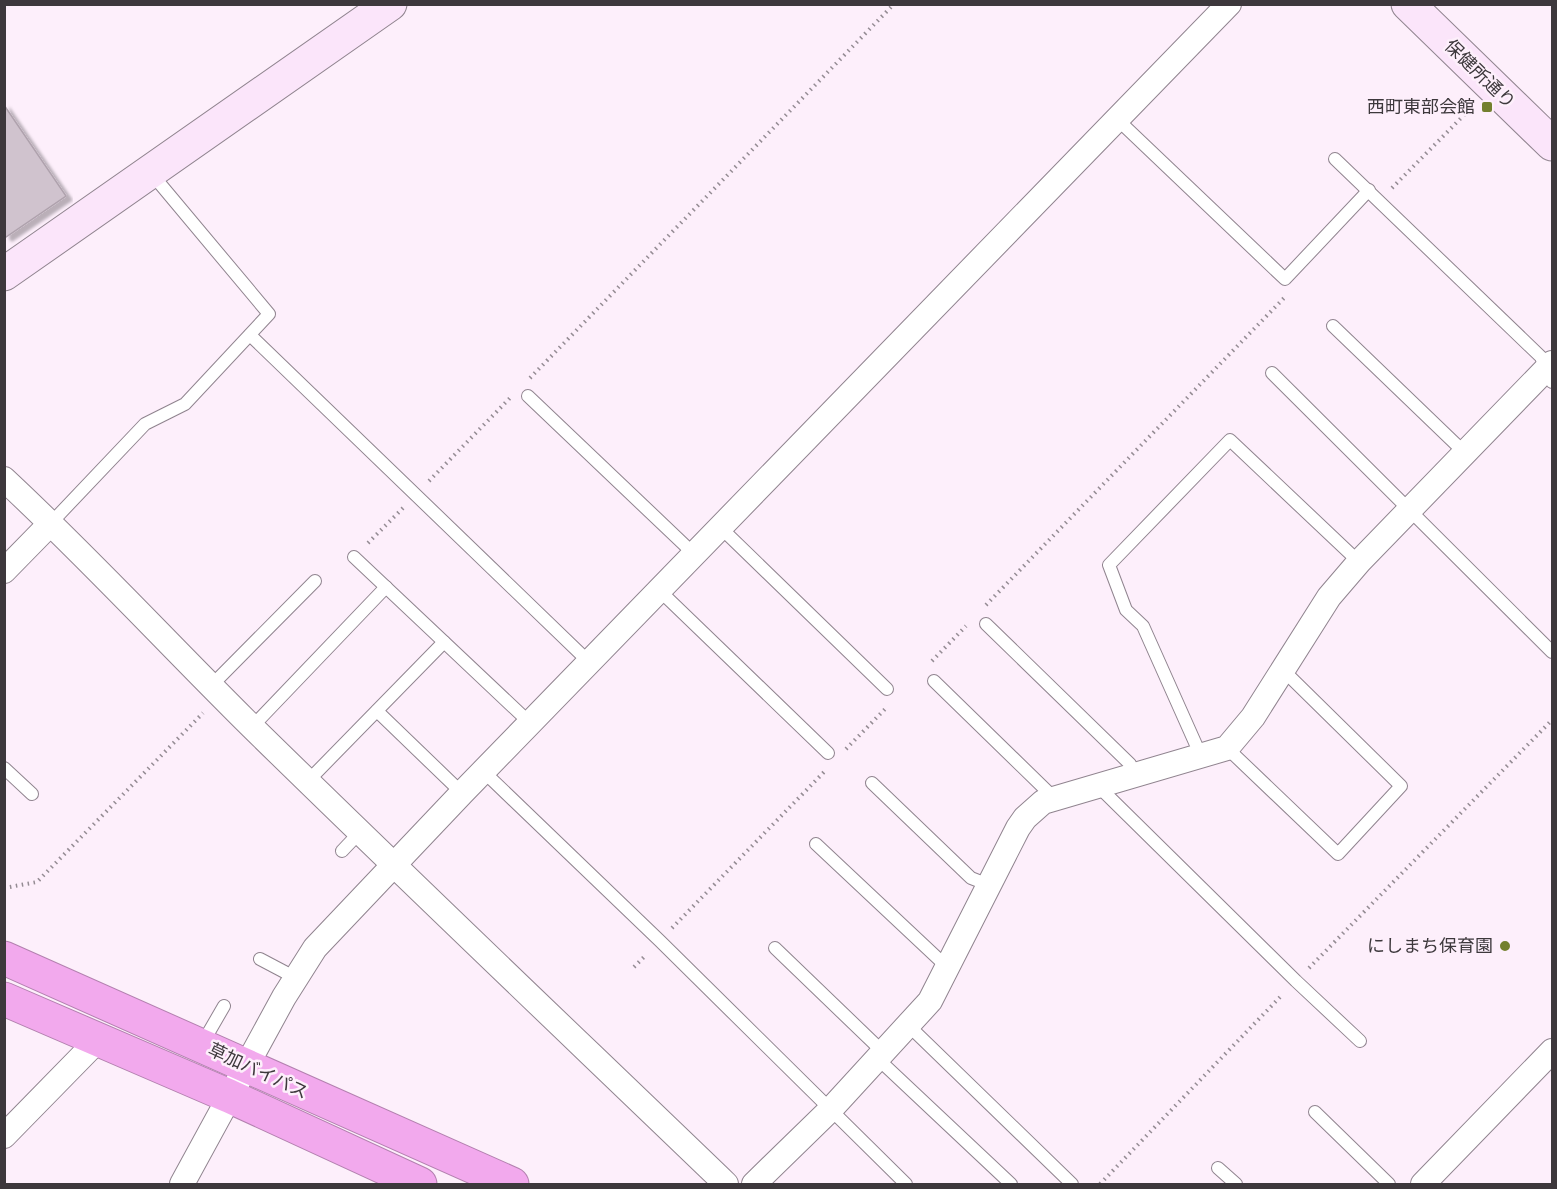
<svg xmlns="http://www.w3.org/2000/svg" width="1557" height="1189" viewBox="0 0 1557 1189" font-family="Lato,'Noto Sans JP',sans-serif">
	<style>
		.building { fill: #d0c3ce; stroke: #afa2ad; stroke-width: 1.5; filter: url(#shadow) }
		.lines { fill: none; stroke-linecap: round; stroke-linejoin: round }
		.lane-casing { stroke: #90848f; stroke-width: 14 }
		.street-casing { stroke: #90848f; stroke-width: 26 }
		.secondary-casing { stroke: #90848f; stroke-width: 35 }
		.highway-casing { stroke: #b381af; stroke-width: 35 }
		.path { stroke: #958c94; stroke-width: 4; stroke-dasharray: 1.5 4.5; stroke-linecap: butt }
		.lane { stroke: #fff; stroke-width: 12 }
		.street { stroke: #fff; stroke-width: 24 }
		.secondary { stroke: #fbe5fa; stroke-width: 33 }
		.highway { stroke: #f2a9ed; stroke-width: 33 }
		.poi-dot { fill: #73802e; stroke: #fdeffb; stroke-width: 2 }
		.labels { text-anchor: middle; stroke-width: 5; stroke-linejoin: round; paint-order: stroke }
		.street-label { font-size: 18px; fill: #3d383c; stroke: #fdeffb }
		.poi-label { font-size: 18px; fill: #3d383c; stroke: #fdeffb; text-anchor: end }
	</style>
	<defs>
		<filter id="shadow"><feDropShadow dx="6" dy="4" stdDeviation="1.5" flood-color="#0004"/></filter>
	</defs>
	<rect width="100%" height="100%" fill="#fdeffb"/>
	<path class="building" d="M4 105 66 196 6 237 4 235Z"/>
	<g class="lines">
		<defs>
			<g id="lane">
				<path d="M1117 119 1285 279 1369 190"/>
				<path d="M1335 159 1541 357 1552 382"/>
				<path d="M1333 326 1465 453"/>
				<path d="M250 335 589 662"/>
				<path d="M1272 373 1552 652"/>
				<path d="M528 396 694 554"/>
				<path d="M51 523 145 424 185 404 269 314 151 173"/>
				<path d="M720 527 887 689"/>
				<path d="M354 557 530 723"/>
				<path d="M659 590 828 753"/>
				<path d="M986 624 1130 764 1134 775"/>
				<path d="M934 681 1048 792 1052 799"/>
				<path d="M211 686 315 581"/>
				<path d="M377 711 462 793"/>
				<path d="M252 727 386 587"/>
				<path d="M1227 748 1338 854 1401 786 1283 670"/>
				<path d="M1201 756 1143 626 1126 610 1109 565 1230 440 1359 562"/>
				<path d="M4 768 32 794"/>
				<path d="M483 771 660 941 906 1184"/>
				<path d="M308 781 444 642"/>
				<path d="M872 783 971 878 989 885"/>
				<path d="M1098 786 1296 981 1360 1041"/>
				<path d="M816 844 947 967"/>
				<path d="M342 851 360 832"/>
				<path d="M775 948 883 1052"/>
				<path d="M260 959 296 978"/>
				<path d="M908 1025 1072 1184"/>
				<path d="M202 1044 224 1006"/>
				<path d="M877 1058 1011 1184"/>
				<path d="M1315 1112 1389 1184"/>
				<path d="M1218 1168 1236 1184"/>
			</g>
			<g id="street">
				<path d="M4 479C90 559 169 645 252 727 409 881 568 1032 726 1184"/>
				<path d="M4 571 51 523"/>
				<path d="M4 1136 97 1041"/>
				<path d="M182 1184 284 997 315 948 462 793 1229 4"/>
				<path d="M754 1184 831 1109 930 1001 1018 828 1025 818 1043 802 1227 748 1253 717 1329 597 1359 562 1552 363"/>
				<path d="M1423 1184 1552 1051"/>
			</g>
			<g id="secondary">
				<path d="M1408 4 1552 144"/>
				<path d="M4 274 390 4"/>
			</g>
			<g id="highway">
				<path d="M4 958 512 1184"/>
				<path d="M4 999 229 1096 420 1184"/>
			</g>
		</defs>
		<use href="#lane" class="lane-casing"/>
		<use href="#street" class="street-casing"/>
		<use href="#secondary" class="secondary-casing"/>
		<use href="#highway" class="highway-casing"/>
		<g class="path">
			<path d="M1392 188 1471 108"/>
			<path d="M530 378 894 4"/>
			<path d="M429 481 510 398"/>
			<path d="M368 543 403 508"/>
			<path d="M986 605 1284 298"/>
			<path d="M932 661 966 626"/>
			<path d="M846 749 887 707"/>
			<path d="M4 888 37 882 203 713"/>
			<path d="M672 928 824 772"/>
			<path d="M634 967 646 955"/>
			<path d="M1309 968 1552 720"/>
			<path d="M1100 1184 1282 995"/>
		</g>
		<use href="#lane" class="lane"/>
		<use href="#street" class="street"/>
		<use href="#secondary" class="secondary"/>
		<use href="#highway" class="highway"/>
	</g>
	<g class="poi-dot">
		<rect x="1481" y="101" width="12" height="12" rx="3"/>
		<circle cx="1505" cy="946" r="6"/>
	</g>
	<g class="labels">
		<g class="street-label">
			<text transform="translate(1480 74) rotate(44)" y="6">保健所通り</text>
			<text transform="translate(258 1071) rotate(25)" y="6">草加バイパス</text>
		</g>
		<g class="poi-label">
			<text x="1475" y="113">西町東部会館</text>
			<text x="1493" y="952">にしまち保育園</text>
		</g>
	</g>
	<rect width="1557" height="1189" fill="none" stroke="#3d383c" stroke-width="12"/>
</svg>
